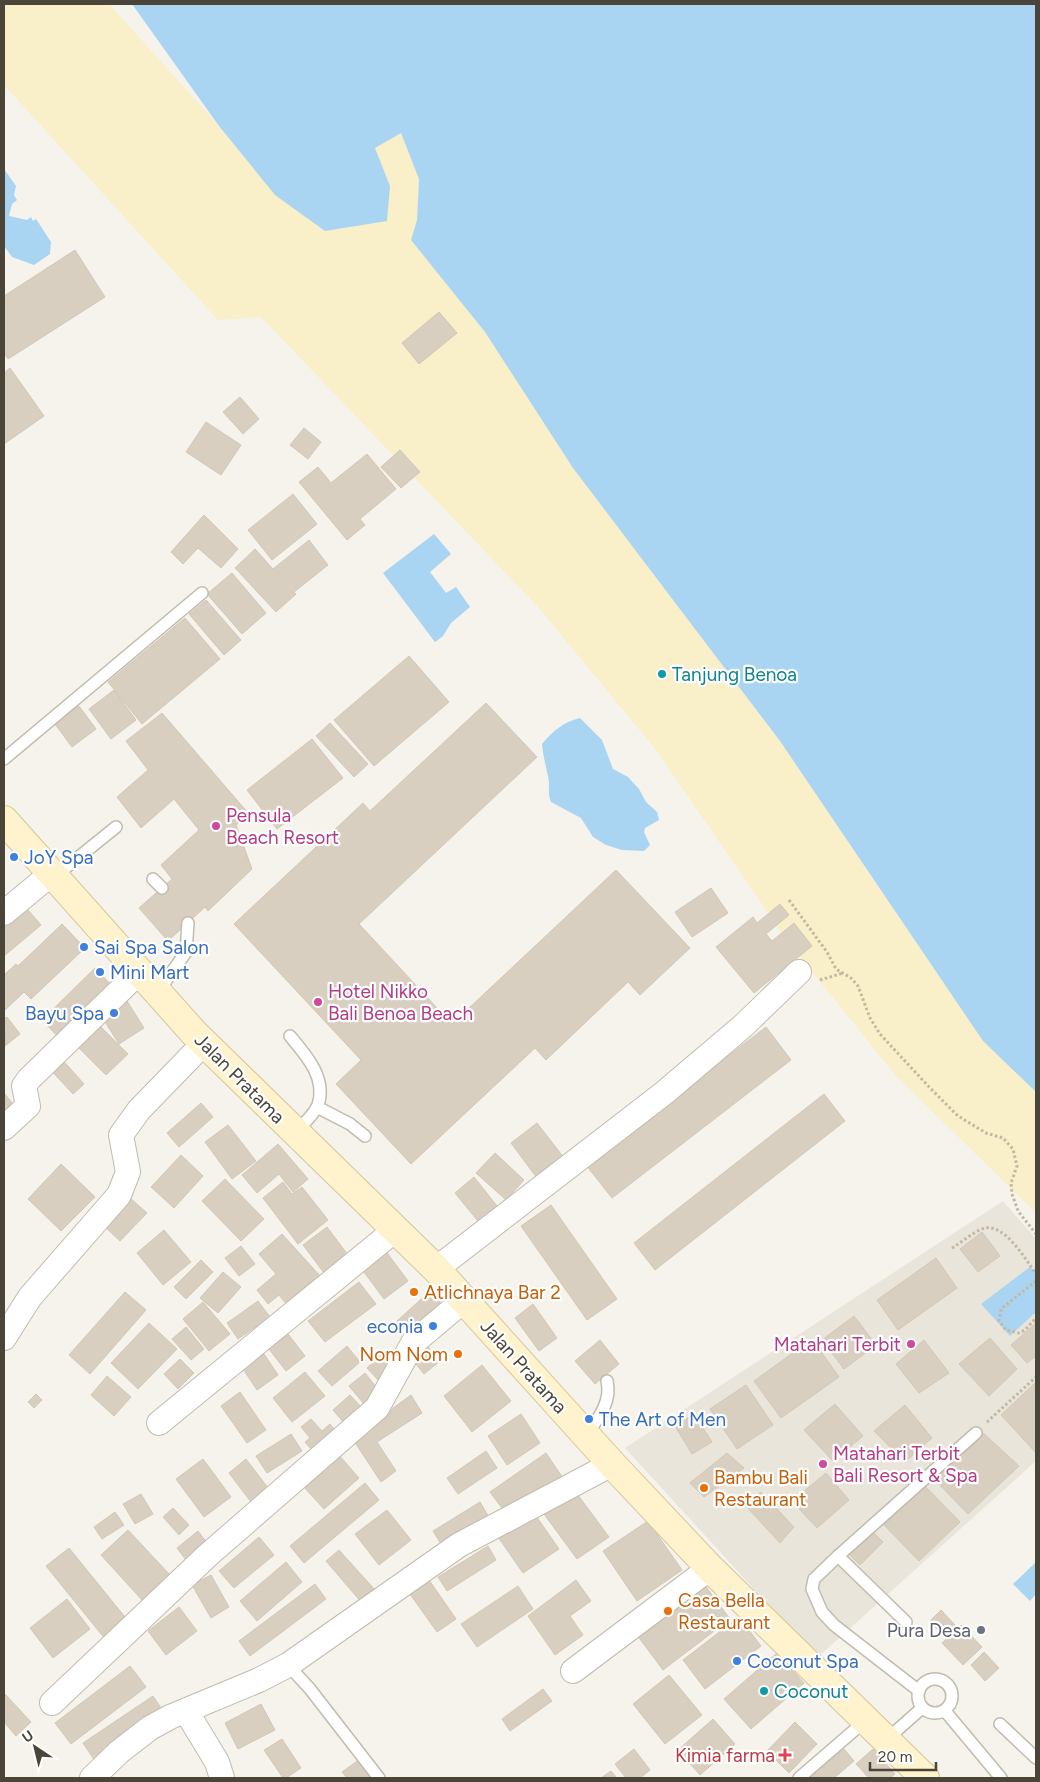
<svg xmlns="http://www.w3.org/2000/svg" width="1040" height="1782" viewBox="0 0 1040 1782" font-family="Figtree,sans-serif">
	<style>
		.residential { fill: #eae5da }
		.sand { fill: #f9efc9 }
		.water { fill: #a9d4f2 }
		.building { fill: #d8cfc1; stroke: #d3c7b4 }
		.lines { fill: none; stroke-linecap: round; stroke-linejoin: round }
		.lane-casing { stroke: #c2bbae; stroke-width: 14 }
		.street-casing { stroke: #c2bbae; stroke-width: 26 }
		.secondary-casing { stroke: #d6c79b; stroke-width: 30 }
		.path { stroke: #c4b79f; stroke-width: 3; stroke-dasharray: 2.5 2.5; stroke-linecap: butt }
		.lane { stroke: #fff; stroke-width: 11 }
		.street { stroke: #fff; stroke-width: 24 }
		.secondary { stroke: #fff3cd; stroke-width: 28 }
		.culture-dot { fill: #0f9aa8; stroke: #fff; stroke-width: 2 }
		.hotel-dot { fill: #d1479c; stroke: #fff; stroke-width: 2 }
		.shop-dot { fill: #3f7fe0; stroke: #fff; stroke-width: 2 }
		.food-dot { fill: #e8710a; stroke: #fff; stroke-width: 2 }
		.worship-dot { fill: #6b7280; stroke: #fff; stroke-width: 2 }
		.health-dot { fill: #e0444e; stroke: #fff; stroke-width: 2 }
		.labels { text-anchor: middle; stroke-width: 4.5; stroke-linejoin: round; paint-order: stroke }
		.culture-label { font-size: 19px; fill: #0d838f; stroke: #fff; text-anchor: start }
		.hotel-label { font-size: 19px; fill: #b23c85; stroke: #fff; text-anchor: start }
		.shop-label { font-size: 19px; fill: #366cbe; stroke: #fff; text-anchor: start }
		.street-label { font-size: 19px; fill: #4b4439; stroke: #fff }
		.food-label { font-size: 19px; fill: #c56008; stroke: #fff; text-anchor: start }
		.worship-label { font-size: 19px; fill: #5b616d; stroke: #fff; text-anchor: end }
		.health-label { font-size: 19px; fill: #be3a42; stroke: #fff; text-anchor: end }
	</style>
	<rect width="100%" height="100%" fill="#f6f3ec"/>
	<path class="residential" d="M1003 1201 1036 1239V1461L817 1658 625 1448Z"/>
	<path class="sand" d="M4 4H109L219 126 275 195 390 186 375 148 401 133 419 179 417 220 411 240 485 332 573 468 780 741 983 1041 1036 1092V1213L896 1076 788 942 656 750 539 608 261 317 218 320 4 85Z"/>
	<g class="water">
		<path d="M132 4H1036V1092L983 1041 780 741 573 468 485 332 411 240 417 220 419 179 401 133 375 148 390 186 387 221 325 231 275 195 219 126Z"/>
		<path d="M4 169 16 186 14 195 17 200 12 204 9 216 27 220 31 217 33 221 36 219 51 242 50 254 34 265 12 257 4 246Z"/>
		<path d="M434 534 451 554 430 572 446 593 456 587 470 607 451 623 443 636 435 642 383 573Z"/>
		<path d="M580 718 602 740 613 769 628 777 639 789 646 802 657 812 659 820 645 828 644 832 650 845 644 851 622 850 606 845 593 837 581 818 551 802C548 794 549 790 549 782 547 769 543 757 542 744 553 731 563 722 580 718Z"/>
		<path d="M1030 1267 1036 1272V1312L1010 1336 981 1304Z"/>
		<path d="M1036 1562V1594L1030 1601 1013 1584Z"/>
	</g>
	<g class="building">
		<path d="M75 250 105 297 8 359 4 353V296Z"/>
		<path d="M439 312 457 333 419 364 402 343Z"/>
		<path d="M10 368 44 416 4 444V373Z"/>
		<path d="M240 397 259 419 243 434 223 412Z"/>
		<path d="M206 422 241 445 221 475 186 452Z"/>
		<path d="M304 428 321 442 308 459 290 445Z"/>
		<path d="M400 450 420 472 401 488 381 467Z"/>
		<path d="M367 454 396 489 360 519 365 525 347 540 299 482 318 467 331 483Z"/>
		<path d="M293 494 317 524 272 560 248 530Z"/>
		<path d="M204 515 238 549 221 568 198 548 183 564 171 552Z"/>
		<path d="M309 540 328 565 294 592 296 594 276 612 235 568 255 549 273 569Z"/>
		<path d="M232 573 266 613 242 634 207 594Z"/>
		<path d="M206 600 241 640 224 655 189 614Z"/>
		<path d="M185 618 220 659 142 724 108 682Z"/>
		<path d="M409 656 449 702 374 766 334 720Z"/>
		<path d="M114 690 136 720 111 739 89 709Z"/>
		<path d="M486 703 537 757 359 924 452 1024 616 870 690 948 640 995 628 982 546 1060 535 1048 411 1164 336 1084 361 1060 234 924 363 803 370 811Z"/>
		<path d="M79 706 96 729 72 747 55 724Z"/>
		<path d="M162 713 249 814 236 825 252 869 208 911 205 907 168 941 139 908 172 879 161 865 199 830 174 799 141 828 117 797 148 770 126 741Z"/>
		<path d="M330 723 368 764 354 777 316 736Z"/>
		<path d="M312 739 343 778 277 829 247 790Z"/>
		<path d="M711 888 728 913 692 937 675 912Z"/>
		<path d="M22 903 41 925 4 956V919Z"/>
		<path d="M780 904 789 915 766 934 772 941 794 923 812 946 754 993 716 947 753 917 757 923Z"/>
		<path d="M62 924 85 948 31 999 24 992 4 1011V975L16 964 18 966Z"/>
		<path d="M95 968 115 989 62 1041 42 1020Z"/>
		<path d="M127 1001 144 1028 119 1044 102 1017Z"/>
		<path d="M7 1017 20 1034 5 1046 4 1019Z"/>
		<path d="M99 1025 128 1054 106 1075 77 1046Z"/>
		<path d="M766 1027 791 1060 612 1198 586 1165Z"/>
		<path d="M59 1056 84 1084 73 1094 47 1066Z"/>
		<path d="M4 1093 17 1109 4 1120Z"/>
		<path d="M824 1094 845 1121 655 1270 634 1243Z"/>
		<path d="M201 1103 213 1117 179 1147 167 1133Z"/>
		<path d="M537 1123 564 1158 537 1178 511 1143Z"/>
		<path d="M228 1125 256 1161 232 1179 205 1142Z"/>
		<path d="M278 1144 308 1179 293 1192 279 1174 257 1193 242 1175Z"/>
		<path d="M495 1153 524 1180 506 1200 476 1173Z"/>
		<path d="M181 1155 203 1176 174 1208 151 1187Z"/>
		<path d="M61 1164 95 1197 61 1231 28 1199Z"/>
		<path d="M474 1177 501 1211 482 1226 455 1193Z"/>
		<path d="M225 1179 264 1219 241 1241 202 1201Z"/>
		<path d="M283 1182 292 1194 302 1187 328 1220 298 1244 263 1198Z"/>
		<path d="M129 1197 147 1213 120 1241 103 1225Z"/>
		<path d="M551 1205 617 1299 587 1320 521 1226Z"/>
		<path d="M327 1227 351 1259 327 1277 303 1245Z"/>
		<path d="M164 1230 191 1262 163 1285 137 1253Z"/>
		<path d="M982 1232 1000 1256 978 1272 960 1249Z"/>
		<path d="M282 1234 322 1278 289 1307 279 1295 268 1304 257 1290 276 1274 259 1254Z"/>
		<path d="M241 1246 255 1264 239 1276 225 1258Z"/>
		<path d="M385 1250 408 1281 384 1299 361 1268Z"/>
		<path d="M936 1258 957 1288 898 1330 877 1300Z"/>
		<path d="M201 1260 213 1272 186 1299 174 1287Z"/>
		<path d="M223 1272 241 1287 218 1313 200 1298Z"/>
		<path d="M359 1282 376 1304 325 1342 308 1321Z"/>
		<path d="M430 1291 445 1308 413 1338 397 1321Z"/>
		<path d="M125 1292 146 1310 90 1374 69 1355Z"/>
		<path d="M258 1301 270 1317 238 1339 227 1323Z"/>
		<path d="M203 1302 230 1334 209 1351 183 1319Z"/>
		<path d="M533 1304 557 1338 539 1351 515 1318Z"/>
		<path d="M854 1316 876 1345 844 1369 822 1340Z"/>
		<path d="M149 1323 177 1349 138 1389 111 1363Z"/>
		<path d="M1036 1323V1356L1027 1363 1011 1345Z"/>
		<path d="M186 1327 204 1349 191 1360 172 1339Z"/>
		<path d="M288 1334 305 1356 286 1371 269 1349Z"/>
		<path d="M990 1338 1017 1369 989 1396 959 1364Z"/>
		<path d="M812 1339 839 1377 781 1418 754 1381Z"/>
		<path d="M600 1340 619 1364 595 1384 575 1361Z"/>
		<path d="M924 1340 949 1373 919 1393 896 1364Z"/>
		<path d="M423 1341 440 1361 424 1374 408 1354Z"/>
		<path d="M347 1346 360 1362 332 1386 318 1371Z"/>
		<path d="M264 1354 278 1375 257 1390 243 1369Z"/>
		<path d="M381 1355 395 1369 381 1383 367 1368Z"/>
		<path d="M180 1359 194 1373 178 1389 164 1374Z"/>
		<path d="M482 1365 511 1401 472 1432 444 1396Z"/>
		<path d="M305 1372 325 1396 292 1422 273 1398Z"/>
		<path d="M365 1373 380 1392 364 1404 349 1386Z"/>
		<path d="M107 1376 131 1397 114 1416 91 1395Z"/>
		<path d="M1036 1382V1453L1001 1415Z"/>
		<path d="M746 1385 773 1425 737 1449 710 1409Z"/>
		<path d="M240 1392 266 1430 247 1443 221 1406Z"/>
		<path d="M36 1394 42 1400 34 1408 28 1402Z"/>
		<path d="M350 1395 363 1409 345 1424 333 1410Z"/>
		<path d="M411 1395 422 1413 377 1442 396 1471 381 1482 352 1438Z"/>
		<path d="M835 1404 863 1436 833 1461 804 1430Z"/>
		<path d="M905 1405 932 1438 905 1462 874 1431Z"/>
		<path d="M521 1414 540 1443 507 1465 488 1436Z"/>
		<path d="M694 1414 712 1442 692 1454 675 1426Z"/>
		<path d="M311 1419 322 1431 330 1424 340 1436 317 1456 305 1442 310 1438 301 1427Z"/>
		<path d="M981 1431 1019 1466 968 1514 934 1479Z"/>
		<path d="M291 1434 302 1451 267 1473 256 1456Z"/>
		<path d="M486 1451 497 1468 458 1494 447 1478Z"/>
		<path d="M546 1453 563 1478 508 1516 490 1492Z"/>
		<path d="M727 1453 744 1468 704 1497 690 1483Z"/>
		<path d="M338 1454 359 1478 324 1509 303 1486Z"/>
		<path d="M203 1459 231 1497 204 1517 176 1479Z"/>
		<path d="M246 1459 272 1493 254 1506 229 1473Z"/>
		<path d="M826 1473 849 1500 817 1528 792 1501Z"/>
		<path d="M365 1483 379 1500 304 1563 290 1546Z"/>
		<path d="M925 1486 960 1522 919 1561 884 1525Z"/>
		<path d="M575 1491 609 1537 577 1559 544 1514Z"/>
		<path d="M761 1492 794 1527 780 1543 744 1504Z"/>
		<path d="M141 1494 153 1514 135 1524 123 1504Z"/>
		<path d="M480 1502 490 1519 444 1549 433 1531Z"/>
		<path d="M173 1508 189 1525 179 1535 163 1517Z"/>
		<path d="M387 1510 411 1540 379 1565 355 1534Z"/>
		<path d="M115 1512 124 1525 102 1539 94 1527Z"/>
		<path d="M534 1513 559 1549 523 1573 498 1537Z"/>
		<path d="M648 1521 682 1570 637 1601 603 1551Z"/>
		<path d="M869 1528 883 1542 860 1565 846 1551Z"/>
		<path d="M128 1530 171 1576 143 1601 101 1555Z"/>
		<path d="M198 1531 207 1543 186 1560 177 1548Z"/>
		<path d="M259 1537 274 1555 234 1588 219 1571Z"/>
		<path d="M488 1546 496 1560 447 1591 438 1577Z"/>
		<path d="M69 1548 129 1622 106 1640 46 1566Z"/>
		<path d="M339 1550 376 1591 362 1603 326 1561Z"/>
		<path d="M286 1562 302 1582 257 1621 240 1601Z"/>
		<path d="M211 1575 229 1607 211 1618 192 1585Z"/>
		<path d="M429 1580 456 1619 437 1632 410 1594Z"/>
		<path d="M576 1580 591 1601 570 1616 583 1635 555 1655 528 1616Z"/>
		<path d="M701 1580 730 1619 663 1670 634 1631Z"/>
		<path d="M315 1584 326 1599 250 1656 239 1641Z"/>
		<path d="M518 1586 533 1609 477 1647 461 1624Z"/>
		<path d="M67 1599 90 1629 53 1658 30 1628Z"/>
		<path d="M179 1607 197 1631 166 1655 148 1631Z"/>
		<path d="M941 1610 955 1625 943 1636 930 1621Z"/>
		<path d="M739 1617 761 1646 705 1689 683 1660Z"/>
		<path d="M961 1625 982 1647 963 1665 942 1643Z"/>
		<path d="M984 1652 999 1668 985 1681 971 1665Z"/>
		<path d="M777 1653 804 1683 751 1729 724 1699Z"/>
		<path d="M130 1666 146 1687 71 1744 55 1723Z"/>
		<path d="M669 1675 702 1715 665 1744 633 1704Z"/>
		<path d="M543 1689 552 1701 510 1731 502 1719Z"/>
		<path d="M4 1693 31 1722 16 1736 4 1722Z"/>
		<path d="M153 1696 165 1714 95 1761 83 1743Z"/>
		<path d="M261 1704 275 1730 238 1749 225 1723Z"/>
		<path d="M713 1719 735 1744 700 1775 678 1750Z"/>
		<path d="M795 1722 817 1744 789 1773 767 1751Z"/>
		<path d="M282 1739 301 1768 286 1778H283L264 1750Z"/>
		<path d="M634 1749 650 1770 640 1778H626L615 1764Z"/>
		<path d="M844 1749 854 1761 834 1778H807Z"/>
		<path d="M873 1749 895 1774 890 1778H869L856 1764Z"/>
		<path d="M360 1759 373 1778H347L342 1772Z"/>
		<path d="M611 1771 617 1778H601Z"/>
	</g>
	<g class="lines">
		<defs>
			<g id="lane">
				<path d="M4 759 202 593"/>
				<path d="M54 877 116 827"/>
				<path d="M153 879 162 888"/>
				<path d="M158 992 186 952 188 923"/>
				<path d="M290 1036C306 1055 327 1078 318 1105 314 1115 302 1125 295 1133"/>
				<path d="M317 1107 350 1124 365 1136"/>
				<path d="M586 1435C598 1419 612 1402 607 1381"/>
				<path d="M838 1556 906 1622"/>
				<path d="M288 1665 310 1689 379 1778"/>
				<circle cx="935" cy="1696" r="17"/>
				<path d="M919 1691 834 1625 822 1612 812 1589 814 1579 838 1556 976 1433"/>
				<path d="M945 1711 1001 1778"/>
				<path d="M1000 1724 1036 1758"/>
				<path d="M886 1740 922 1708"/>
				<path d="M799 1778 865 1721"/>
			</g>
			<g id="street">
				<path d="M4 913 51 874"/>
				<path d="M4 1128 28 1106 24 1086 29 1079 139 972"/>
				<path d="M436 1269 664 1093 743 1026 799 972"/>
				<path d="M4 1338 30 1297 119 1195 128 1172 121 1135 139 1110 204 1043"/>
				<path d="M159 1423 395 1230"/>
				<path d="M573 1671 710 1568"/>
				<path d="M52 1703 208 1555 377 1408 413 1343 464 1300"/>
				<path d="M186 1711 217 1762 222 1778"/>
				<path d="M92 1778 119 1752 150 1728 170 1717 259 1680 288 1665 459 1545 612 1464"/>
			</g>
			<path id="secondary" d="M4 820 194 1033 436 1269 612 1464 710 1568 925 1778"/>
		</defs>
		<use href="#lane" class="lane-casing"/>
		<use href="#street" class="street-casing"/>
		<use href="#secondary" class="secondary-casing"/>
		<g class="path">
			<path d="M789 900 827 952 836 969 851 978 858 986 870 1018 880 1034 930 1088 958 1116 986 1133 1003 1138 1013 1149 1017 1166 1011 1183 1012 1194 1018 1211 1036 1234"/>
			<path d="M820 980 843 973"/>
			<path d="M952 1248C962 1242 972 1233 982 1229 1003 1220 1026 1260 1036 1274"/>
			<path d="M1036 1281 1001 1309 999 1321 1006 1330 1019 1333 1025 1330 1036 1318"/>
			<path d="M987 1422 1036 1377"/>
		</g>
		<use href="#lane" class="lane"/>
		<use href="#street" class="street"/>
		<use href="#secondary" class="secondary"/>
	</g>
	<g class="culture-dot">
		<circle cx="662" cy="674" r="5"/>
		<circle cx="764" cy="1691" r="5"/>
	</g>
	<g class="hotel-dot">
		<circle cx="216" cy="826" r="5"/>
		<circle cx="318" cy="1002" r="5"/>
		<circle cx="911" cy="1344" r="5"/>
		<circle cx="823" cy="1464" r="5"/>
	</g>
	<g class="shop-dot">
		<circle cx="14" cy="857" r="5"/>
		<circle cx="84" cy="947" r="5"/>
		<circle cx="100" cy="972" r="5"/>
		<circle cx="114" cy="1013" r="5"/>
		<circle cx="433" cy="1326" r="5"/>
		<circle cx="589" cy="1419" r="5"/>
		<circle cx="737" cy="1661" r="5"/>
	</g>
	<g class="food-dot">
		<circle cx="414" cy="1292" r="5"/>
		<circle cx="458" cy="1354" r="5"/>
		<circle cx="704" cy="1488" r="5"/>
		<circle cx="668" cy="1611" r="5"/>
	</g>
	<circle class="worship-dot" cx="981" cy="1630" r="5"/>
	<path class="health-dot" d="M782.5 1747.5h5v5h5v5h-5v5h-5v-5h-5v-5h5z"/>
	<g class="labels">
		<g class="culture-label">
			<text x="672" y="681">Tanjung Benoa</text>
			<text x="774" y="1698">Coconut</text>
		</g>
		<g class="hotel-label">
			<text x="226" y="822">Pensula<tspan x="226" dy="22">Beach Resort</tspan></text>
			<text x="328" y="998">Hotel Nikko<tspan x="328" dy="22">Bali Benoa Beach</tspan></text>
			<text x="901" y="1351" text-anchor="end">Matahari Terbit</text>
			<text x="833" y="1460">Matahari Terbit<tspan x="833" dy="22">Bali Resort &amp; Spa</tspan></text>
		</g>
		<g class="shop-label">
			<text x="24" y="864">JoY Spa</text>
			<text x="94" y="954">Sai Spa Salon</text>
			<text x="110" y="979">Mini Mart</text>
			<text x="104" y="1020" text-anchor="end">Bayu Spa</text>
			<text x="423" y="1333" text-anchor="end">econia</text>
			<text x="599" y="1426">The Art of Men</text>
			<text x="747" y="1668">Coconut Spa</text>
		</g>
		<g class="street-label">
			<text transform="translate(240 1078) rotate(45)" y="7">Jalan Pratama</text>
			<text transform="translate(524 1366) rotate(48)" y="7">Jalan Pratama</text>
		</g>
		<g class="food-label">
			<text x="424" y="1299">Atlichnaya Bar 2</text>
			<text x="448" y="1361" text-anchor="end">Nom Nom</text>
			<text x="714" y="1484">Bambu Bali<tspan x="714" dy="22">Restaurant</tspan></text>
			<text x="678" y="1607">Casa Bella<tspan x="678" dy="22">Restaurant</tspan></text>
		</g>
		<g class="worship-label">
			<text x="971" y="1637">Pura Desa</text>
		</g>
		<g class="health-label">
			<text x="775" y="1762">Kimia farma</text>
		</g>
	</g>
	<rect width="1040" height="1782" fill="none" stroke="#4b4439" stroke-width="10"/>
	<g transform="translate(35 1747) rotate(325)" stroke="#ffffff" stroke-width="4" paint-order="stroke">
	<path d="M0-4L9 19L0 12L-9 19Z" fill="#4b4439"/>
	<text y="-8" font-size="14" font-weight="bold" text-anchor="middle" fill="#4b4439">U</text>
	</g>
	<path d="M870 1762v8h66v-8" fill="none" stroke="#4b4439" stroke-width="2.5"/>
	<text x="878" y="1762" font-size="15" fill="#4b4439" stroke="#ffffff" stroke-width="4" paint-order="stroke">20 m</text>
</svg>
